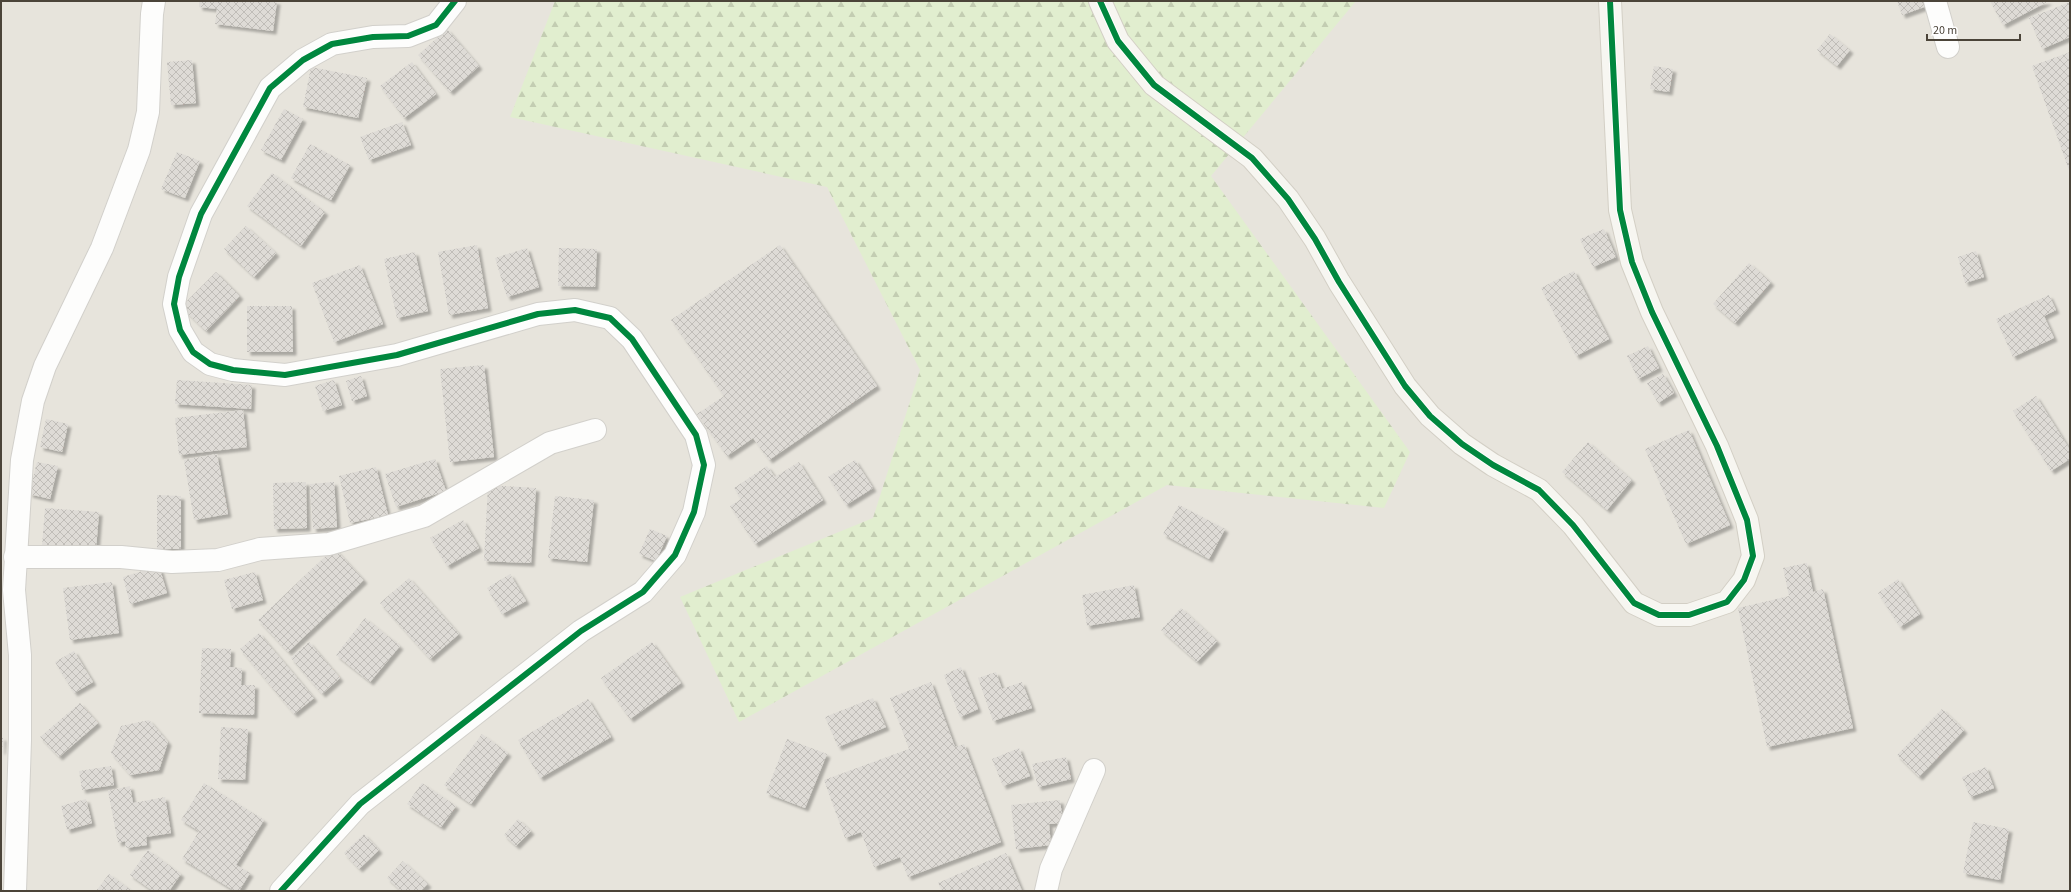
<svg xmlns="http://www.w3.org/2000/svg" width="2071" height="892" viewBox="0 0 2071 892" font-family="'Source Sans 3',sans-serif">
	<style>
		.residential { fill: #e7e4dc }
		.forest { fill: url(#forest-firs) }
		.building { fill: url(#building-cross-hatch); filter: url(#shadow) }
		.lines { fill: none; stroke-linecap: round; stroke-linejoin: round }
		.street-casing { stroke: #d2d0cb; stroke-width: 24 }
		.secondary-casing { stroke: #d3cfc5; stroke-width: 24 }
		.street { stroke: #fdfdfc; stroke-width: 22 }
		.secondary { stroke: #f7f6f1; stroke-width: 22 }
		.cycleway-casing { stroke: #fff; stroke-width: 8 }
		.cycleway { stroke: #00873e; stroke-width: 6 }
	</style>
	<defs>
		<pattern id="forest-firs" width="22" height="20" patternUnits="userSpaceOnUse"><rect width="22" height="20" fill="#e1eecf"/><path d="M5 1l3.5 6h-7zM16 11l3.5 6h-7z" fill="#c3cdb2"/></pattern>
		<pattern id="building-cross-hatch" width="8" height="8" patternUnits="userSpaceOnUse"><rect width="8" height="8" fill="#dedbd6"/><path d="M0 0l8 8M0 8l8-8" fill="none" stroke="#c0bdb8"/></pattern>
		<filter id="shadow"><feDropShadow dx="3.5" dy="3.5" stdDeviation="1" flood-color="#0004"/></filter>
	</defs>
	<rect width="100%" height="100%" fill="#f4f2ee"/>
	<rect class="residential" x="1" y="1" width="2069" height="890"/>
	<path class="forest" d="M555 1H1356L1211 176 1410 452 1384 508 1167 485 739 722 680 597 873 518 920 370 827 187 510 117Z"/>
	<g class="building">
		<path d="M199 1H277L273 31 215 24 217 9 199 7Z"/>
		<path d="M1897 1H1926L1927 6 1902 15Z"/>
		<path d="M1990 1H2049L2003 25Z"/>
		<path d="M2070 2V37L2042 49 2029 18Z"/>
		<path d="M447 29 479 66 450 92 418 55Z"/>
		<path d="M1830 34 1850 50 1837 66 1817 50Z"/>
		<path d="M2070 52V173L2032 66Z"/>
		<path d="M192 60 196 103 171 105 167 62Z"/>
		<path d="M412 62 436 94 404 118 380 86Z"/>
		<path d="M1654 66 1673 69 1669 92 1650 89Z"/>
		<path d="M311 67 367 78 358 118 303 107Z"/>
		<path d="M284 109 303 119 281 160 261 150Z"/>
		<path d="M402 122 411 145 369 160 360 137Z"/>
		<path d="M310 144 350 165 331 200 291 178Z"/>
		<path d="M177 152 200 161 185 198 161 189Z"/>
		<path d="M272 173 325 212 301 246 247 206Z"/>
		<path d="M246 226 276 253 254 277 224 249Z"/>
		<path d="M1604 229 1616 257 1593 267 1580 239Z"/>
		<path d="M477 245 488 308 449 315 438 252Z"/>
		<path d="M780 245 877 386 769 460 753 438 727 456 697 414 724 396 671 320Z"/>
		<path d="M527 248 539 287 507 297 495 258Z"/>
		<path d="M559 248 597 249 595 287 558 286Z"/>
		<path d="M1976 251 1984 277 1965 283 1958 257Z"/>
		<path d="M415 252 428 311 397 318 384 259Z"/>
		<path d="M1749 263 1771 282 1735 323 1713 304Z"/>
		<path d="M360 265 383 324 334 342 312 283Z"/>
		<path d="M1574 271 1609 339 1576 356 1541 288Z"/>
		<path d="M216 272 240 296 206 331 181 307Z"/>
		<path d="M2049 295 2056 310 2044 316 2054 338 2013 357 1996 319Z"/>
		<path d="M247 306H292L293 352H247Z"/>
		<path d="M1648 346 1659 368 1638 379 1627 356Z"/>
		<path d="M484 365 494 457 450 462 440 369Z"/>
		<path d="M1663 374 1674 393 1658 403 1647 383Z"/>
		<path d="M361 376 367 396 352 401 346 381Z"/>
		<path d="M177 380 252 385 251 409 175 404Z"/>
		<path d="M334 380 342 405 323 411 315 386Z"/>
		<path d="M2036 396 2070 450V459L2051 471 2013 411Z"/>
		<path d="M243 410 247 447 179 455 175 418Z"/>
		<path d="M46 419 68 424 62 452 40 447Z"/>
		<path d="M1689 430 1730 525 1686 544 1645 449Z"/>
		<path d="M1588 442 1632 480 1607 510 1562 472Z"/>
		<path d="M217 454 228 514 194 520 184 460Z"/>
		<path d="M435 459 446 491 396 507 385 474Z"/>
		<path d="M855 460 873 488 846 505 828 477Z"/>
		<path d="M37 462 58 466 50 499 29 494Z"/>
		<path d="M799 462 823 500 755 544 730 506 741 499 734 488 767 466 775 477Z"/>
		<path d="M376 467 388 515 350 523 339 476Z"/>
		<path d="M306 482 307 528 274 529 273 483Z"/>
		<path d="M334 482 337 527 313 529 310 484Z"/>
		<path d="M488 485 536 488 531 563 484 561Z"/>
		<path d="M157 495 181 496V549H157Z"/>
		<path d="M555 496 594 500 587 562 548 558Z"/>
		<path d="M1179 505 1225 529 1209 559 1163 534Z"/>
		<path d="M45 508 99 512 96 550 42 546Z"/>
		<path d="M463 520 479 548 447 566 430 538Z"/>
		<path d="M650 529 667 536 656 561 639 554Z"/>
		<path d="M334 548 364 580 288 652 258 620Z"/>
		<path d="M1807 563 1813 592 1823 589 1853 728 1767 747 1738 608 1789 596 1783 568Z"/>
		<path d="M159 566 167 593 130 604 123 577Z"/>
		<path d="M255 572 263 600 232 609 224 580Z"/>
		<path d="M510 574 526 601 502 614 487 588Z"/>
		<path d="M409 578 459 634 430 659 380 603Z"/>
		<path d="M1898 579 1920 614 1900 627 1878 593Z"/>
		<path d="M112 582 119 633 70 640 63 588Z"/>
		<path d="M1134 585 1140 617 1087 626 1082 595Z"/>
		<path d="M1181 608 1217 641 1197 662 1161 630Z"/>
		<path d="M365 618 400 646 370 682 336 655Z"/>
		<path d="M259 633 314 698 294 714 240 649Z"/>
		<path d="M309 642 340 678 322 694 291 658Z"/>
		<path d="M652 642 681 683 630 719 601 678Z"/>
		<path d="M202 648 231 649 230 667 242 668 241 685H255L254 715 199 713Z"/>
		<path d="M74 651 93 682 74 693 55 662Z"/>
		<path d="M961 667 978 709 960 717 944 675Z"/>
		<path d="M996 672 1002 689 1022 682 1032 708 993 721 978 678Z"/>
		<path d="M931 682 955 747 964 744 1001 842 908 877 900 857 874 867 861 832 845 838 824 780 909 749 890 698Z"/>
		<path d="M873 698 886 727 838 747 825 717Z"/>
		<path d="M588 699 611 737 540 778 518 740Z"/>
		<path d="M80 703 98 723 59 757 40 737Z"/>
		<path d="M1942 709 1964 730 1919 777 1897 755Z"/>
		<path d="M149 720 168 742 159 770 130 775 111 753 121 726Z"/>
		<path d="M221 727 248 729 245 780 218 779Z"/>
		<path d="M482 734 508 753 471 804 444 785Z"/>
		<path d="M1 737 3 738 2 751H1Z"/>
		<path d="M787 739 827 754 805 808 766 793Z"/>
		<path d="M1019 748 1030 776 1003 786 992 759Z"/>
		<path d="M1066 757 1071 779 1038 787 1032 764Z"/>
		<path d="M111 766 114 785 82 790 79 771Z"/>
		<path d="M1986 767 1994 788 1970 797 1962 777Z"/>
		<path d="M204 783 264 820 236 865 250 873 239 891H235L182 859 199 831 181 820Z"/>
		<path d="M422 783 456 806 441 827 407 804Z"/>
		<path d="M130 786 133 803 165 797 171 833 146 837 147 845 126 848 125 841 118 843 108 791Z"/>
		<path d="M86 799 92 823 67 830 61 806Z"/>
		<path d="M1060 800 1063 823 1049 824 1051 845 1016 849 1011 805Z"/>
		<path d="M518 819 531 831 516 846 504 835Z"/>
		<path d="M1973 822 2009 829 2000 880 1963 873Z"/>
		<path d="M364 834 379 850 359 869 344 853Z"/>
		<path d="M148 850 181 874 169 891H153L130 875Z"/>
		<path d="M1006 853 1022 891H942L938 883Z"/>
		<path d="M403 861 428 884 421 891H401L387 878Z"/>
		<path d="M109 874 132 891H96Z"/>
	</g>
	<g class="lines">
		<defs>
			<g id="street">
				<path d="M1935 1 1948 47"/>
				<path d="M15 557H121L172 562 218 560 260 549 329 544 424 516 550 443 595 430"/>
				<path d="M15 891 20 740V655L14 590 22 460 33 401 45 366 102 248 139 150 148 112 152 14 154 1"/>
				<path d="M281 891 360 804 581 631 643 592 675 555 694 512 704 465 696 435 632 339 610 318 575 310 538 314 397 355 285 375 233 370 210 364 193 352 180 330 174 304 179 277 201 214 270 88 303 60 332 44 373 37 408 36 436 25 455 1"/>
				<path d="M1046 891 1051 869 1094 770"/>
			</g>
			<path id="secondary" d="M1100 1 1118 41 1154 85 1252 158 1288 199 1315 239 1339 282 1405 386 1430 416 1462 444 1493 465 1539 490 1573 525 1634 603 1659 615H1689L1727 602 1744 580 1753 556 1747 520 1717 446 1652 312 1632 262 1620 210 1610 1"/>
		</defs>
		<use href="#street" class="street-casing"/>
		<use href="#secondary" class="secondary-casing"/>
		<use href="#street" class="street"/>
		<use href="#secondary" class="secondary"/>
		<defs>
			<g id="cycleway">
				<path d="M1100 1 1118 41 1154 85 1252 158 1288 199 1315 239 1339 282 1405 386 1430 416 1462 444 1493 465 1539 490 1573 525 1634 603 1659 615H1689L1727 602 1744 580 1753 556 1747 520 1717 446 1652 312 1632 262 1620 210 1610 1"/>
				<path d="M281 891 360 804 581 631 643 592 675 555 694 512 704 465 696 435 632 339 610 318 575 310 538 314 397 355 285 375 233 370 210 364 193 352 180 330 174 304 179 277 201 214 270 88 303 60 332 44 373 37 408 36 436 25 455 1"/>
			</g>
		</defs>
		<use href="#cycleway" class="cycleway-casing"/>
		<use href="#cycleway" class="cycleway"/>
	</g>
	<rect width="2071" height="892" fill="none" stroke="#4b4439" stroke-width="4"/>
	<path d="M1927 34v6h93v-6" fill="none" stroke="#4b4439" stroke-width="2"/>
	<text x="1933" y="34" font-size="12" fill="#4b4439" stroke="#ffffff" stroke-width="3" paint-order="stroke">20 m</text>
</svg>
